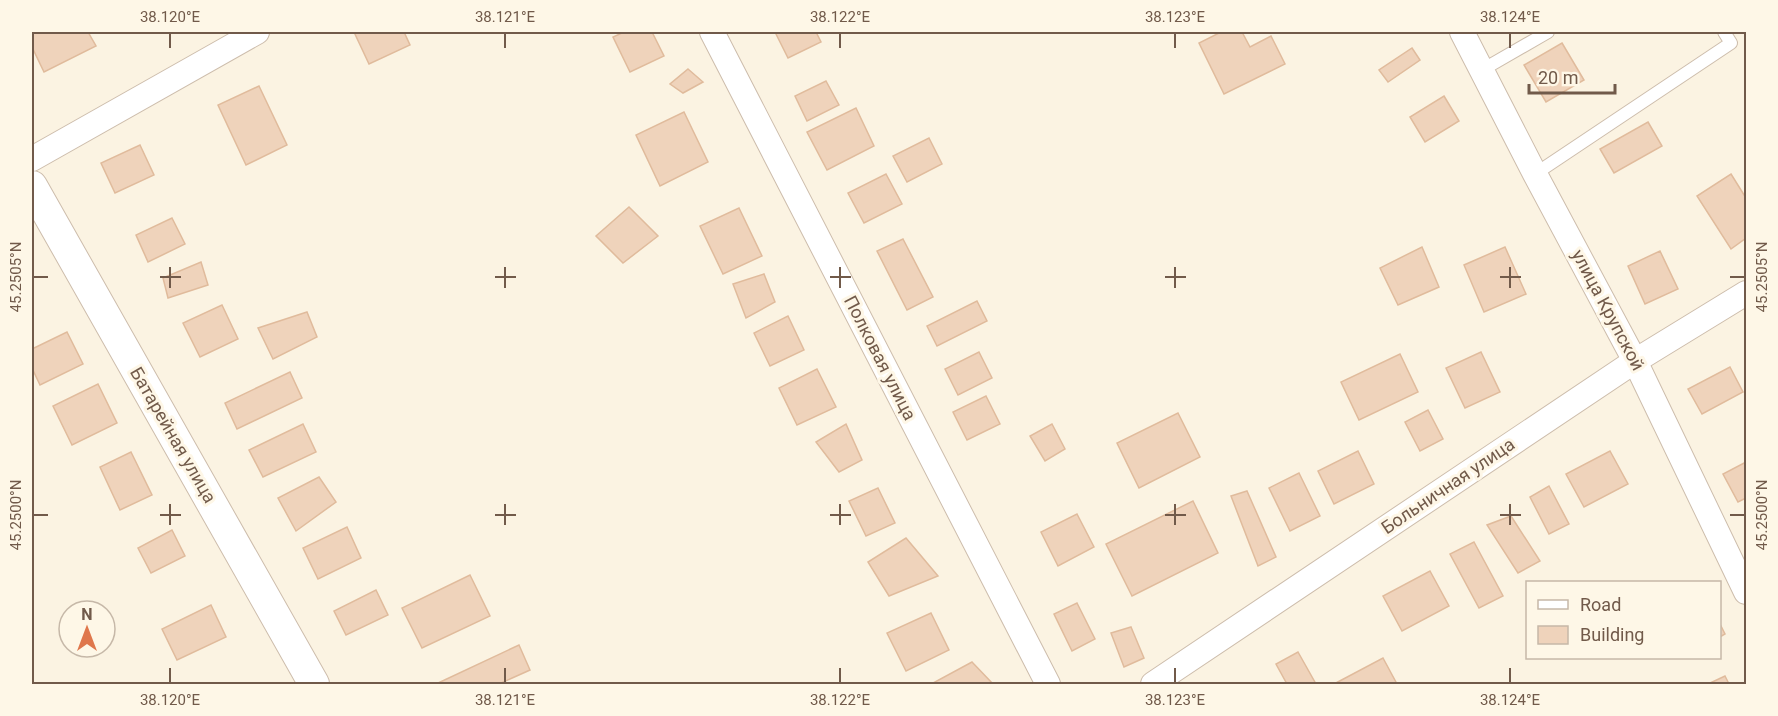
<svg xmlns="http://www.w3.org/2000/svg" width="1778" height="716" viewBox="0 0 1778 716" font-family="Roboto,sans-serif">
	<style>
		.building { fill: #efd3bb; stroke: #e0bb9c; stroke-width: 1.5 }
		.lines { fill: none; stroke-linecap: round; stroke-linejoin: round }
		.service-casing { stroke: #cdbdac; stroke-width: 14 }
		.minor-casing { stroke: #cdbdac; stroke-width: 26 }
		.tertiary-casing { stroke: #cdbdac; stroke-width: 32 }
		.service { stroke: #fff; stroke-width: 12 }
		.minor { stroke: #fff; stroke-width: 24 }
		.tertiary { stroke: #fff; stroke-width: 30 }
		.ticks { fill: none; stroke: #715a4a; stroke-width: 2 }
		.labels { text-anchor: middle; stroke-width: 6; stroke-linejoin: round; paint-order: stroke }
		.street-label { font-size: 18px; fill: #715a4a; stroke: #fef7e7 }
		.neatline { fill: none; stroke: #715a4a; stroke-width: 2 }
		.ticks-label { font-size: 15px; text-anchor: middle; fill: #715a4a }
	</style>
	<rect width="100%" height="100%" fill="#fbf3e2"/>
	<g class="building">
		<path d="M32 32H88L96 46 44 72 32 47Z"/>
		<path d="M354 32H404L410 45 369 64Z"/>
		<path d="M624 32H652L664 56 630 72 613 37Z"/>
		<path d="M775 32H816L821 42 788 58Z"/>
		<path d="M1221 32H1242L1250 47 1271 36 1285 64 1224 94 1199 43Z"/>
		<path d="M1562 43 1584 80 1546 102 1524 65Z"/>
		<path d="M1412 48 1420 60 1388 82 1379 70Z"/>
		<path d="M688 69 703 82 683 93 670 84Z"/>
		<path d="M826 81 839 105 807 121 795 96Z"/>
		<path d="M259 86 287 145 246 165 218 105Z"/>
		<path d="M1444 96 1459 121 1425 142 1410 117Z"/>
		<path d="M856 108 874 146 827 170 807 132Z"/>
		<path d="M684 112 708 162 660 186 636 135Z"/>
		<path d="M1648 122 1662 146 1614 173 1600 149Z"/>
		<path d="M929 138 942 164 907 182 893 156Z"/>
		<path d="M140 145 154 175 115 193 101 163Z"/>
		<path d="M886 174 902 204 864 223 848 193Z"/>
		<path d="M1731 174 1746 198V238L1731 249 1697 196Z"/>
		<path d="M629 207 658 236 623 263 596 236Z"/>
		<path d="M739 208 762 256 723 274 700 226Z"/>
		<path d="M172 218 185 244 148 262 136 235Z"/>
		<path d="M903 239 933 297 907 310 877 251Z"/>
		<path d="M1422 247 1439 287 1398 305 1380 268Z"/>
		<path d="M1505 247 1526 294 1484 312 1464 265Z"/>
		<path d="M1660 251 1678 289 1645 304 1628 266Z"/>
		<path d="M201 262 208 285 168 298 163 278Z"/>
		<path d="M764 274 775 302 746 318 733 284Z"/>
		<path d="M977 301 987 321 937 346 927 326Z"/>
		<path d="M222 305 238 339 200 357 183 323Z"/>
		<path d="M307 312 317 337 273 359 258 328Z"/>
		<path d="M788 316 804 350 770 366 754 333Z"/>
		<path d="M67 332 83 364 40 385 32 368V349Z"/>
		<path d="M979 352 992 378 958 395 945 369Z"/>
		<path d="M1481 352 1500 392 1465 408 1446 368Z"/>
		<path d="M1400 354 1418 392 1359 420 1341 382Z"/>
		<path d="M1730 367 1743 392 1702 414 1688 389Z"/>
		<path d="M817 369 836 407 797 425 779 388Z"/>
		<path d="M290 372 302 398 237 429 225 403Z"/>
		<path d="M98 384 117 423 72 445 53 406Z"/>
		<path d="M986 396 1000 424 967 440 953 412Z"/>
		<path d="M1428 410 1443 439 1420 451 1405 422Z"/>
		<path d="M1178 413 1200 457 1139 488 1117 443Z"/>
		<path d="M303 424 316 452 263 477 249 450Z"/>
		<path d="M846 424 862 460 839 472 816 442Z"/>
		<path d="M1052 424 1065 449 1045 461 1030 436Z"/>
		<path d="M1358 451 1374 484 1334 504 1318 471Z"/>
		<path d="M1610 451 1628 484 1584 507 1566 474Z"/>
		<path d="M131 452 152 495 120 510 100 467Z"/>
		<path d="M1746 462V498L1738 502 1723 474Z"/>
		<path d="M1299 473 1320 516 1290 531 1269 488Z"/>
		<path d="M319 477 336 502 296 531 278 498Z"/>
		<path d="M1549 486 1569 524 1549 534 1530 497Z"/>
		<path d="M878 488 895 523 866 536 849 501Z"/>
		<path d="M1247 491 1276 557 1258 566 1231 496Z"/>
		<path d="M1193 501 1218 553 1132 596 1106 544Z"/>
		<path d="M1077 514 1094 547 1058 566 1041 532Z"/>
		<path d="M1511 516 1540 561 1518 573 1487 525Z"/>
		<path d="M347 527 361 558 318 579 303 548Z"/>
		<path d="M172 530 185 556 151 573 138 548Z"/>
		<path d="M906 538 938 576 889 596 868 562Z"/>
		<path d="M1474 542 1503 596 1479 608 1450 554Z"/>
		<path d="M1430 571 1449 606 1402 631 1383 596Z"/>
		<path d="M470 575 490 616 422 648 402 608Z"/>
		<path d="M376 590 388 615 346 635 334 611Z"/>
		<path d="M1077 603 1095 639 1072 651 1054 614Z"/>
		<path d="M211 605 226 637 177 660 162 629Z"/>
		<path d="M931 613 949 650 906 671 887 633Z"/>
		<path d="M1720 624 1725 634 1720 637Z"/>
		<path d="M1131 627 1144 658 1124 667 1111 633Z"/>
		<path d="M519 645 530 670 499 684H436Z"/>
		<path d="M1298 652 1316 684H1287L1276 664Z"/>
		<path d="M1383 658 1397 684H1334Z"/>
		<path d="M972 662 993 684 933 683Z"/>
		<path d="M1725 676 1729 684H1708Z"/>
	</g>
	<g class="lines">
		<defs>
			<g id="service">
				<path d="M1482 70 1548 32"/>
				<path d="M1535 174 1731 43 1724 32"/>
			</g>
			<g id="minor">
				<path d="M712 32 1048 684"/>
				<path d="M1462 32 1535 174 1635 361 1746 592"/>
				<path d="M32 159 257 32"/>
				<path d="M1153 684 1635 361 1746 293"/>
			</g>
			<path id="tertiary" d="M32 186 314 684"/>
		</defs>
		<use href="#service" class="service-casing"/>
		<use href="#minor" class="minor-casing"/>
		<use href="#tertiary" class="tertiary-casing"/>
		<use href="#service" class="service"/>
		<use href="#minor" class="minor"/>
		<use href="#tertiary" class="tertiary"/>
	</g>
	<path class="ticks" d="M170 33V48M505 33V48M840 33V48M1175 33V48M1510 33V48M170 267V288M505 267V288M840 267V288M1175 267V288M1510 267V288M33 277H48M160 277H181M495 277H516M830 277H851M1165 277H1186M1500 277H1521M1730 277H1745M170 504V525M505 504V525M840 504V525M1175 504V525M1510 504V525M33 515H48M160 515H181M495 515H516M830 515H851M1165 515H1186M1500 515H1521M1730 515H1745M170 668V683M505 668V683M840 668V683M1175 668V683M1510 668V683"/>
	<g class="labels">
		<g class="street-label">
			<text transform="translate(1608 310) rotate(62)" y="6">улица Крупской</text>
			<text transform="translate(880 358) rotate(63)" y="6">Полковая улица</text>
			<text transform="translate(173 435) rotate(60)" y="6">Батарейная улица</text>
			<text transform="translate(1448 486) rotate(-34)" y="6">Больничная улица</text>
		</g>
	</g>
	<rect width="1778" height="716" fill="none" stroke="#fef7e7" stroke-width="66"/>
	<rect x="1526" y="581" width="195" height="78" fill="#fef7e7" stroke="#c6b8a8" stroke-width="1.5"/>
	<rect x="1538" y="600" width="30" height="9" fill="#ffffff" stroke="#c6b8a8" stroke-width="1.5"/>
	<text x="1580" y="611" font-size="18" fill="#715a4a">Road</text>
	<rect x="1538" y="626" width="30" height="18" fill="#efd3bb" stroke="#c6b8a8" stroke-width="1.5"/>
	<text x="1580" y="641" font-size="18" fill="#715a4a">Building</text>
	<g transform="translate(87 629)"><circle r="28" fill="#fef7e7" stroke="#c6b8a8" stroke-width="1.5"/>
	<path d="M0-4.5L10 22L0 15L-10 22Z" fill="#df774c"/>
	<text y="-9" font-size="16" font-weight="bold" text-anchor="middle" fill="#715a4a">N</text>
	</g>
	<path d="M1529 84v9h86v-9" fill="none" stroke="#715a4a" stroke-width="3"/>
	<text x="1538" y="84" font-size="18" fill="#715a4a" stroke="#fef7e7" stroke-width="4.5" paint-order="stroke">20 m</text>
	<rect x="33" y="33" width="1712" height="650" class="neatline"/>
	<g class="ticks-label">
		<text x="170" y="22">38.120°E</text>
		<text x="505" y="22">38.121°E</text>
		<text x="840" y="22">38.122°E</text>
		<text x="1175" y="22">38.123°E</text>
		<text x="1510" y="22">38.124°E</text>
		<text transform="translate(16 277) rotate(-90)" y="5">45.2505°N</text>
		<text transform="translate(1762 277) rotate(-90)" y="5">45.2505°N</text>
		<text transform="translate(16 515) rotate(-90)" y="5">45.2500°N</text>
		<text transform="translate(1762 515) rotate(-90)" y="5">45.2500°N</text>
		<text x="170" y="705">38.120°E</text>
		<text x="505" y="705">38.121°E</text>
		<text x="840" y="705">38.122°E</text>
		<text x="1175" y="705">38.123°E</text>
		<text x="1510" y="705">38.124°E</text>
	</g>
</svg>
